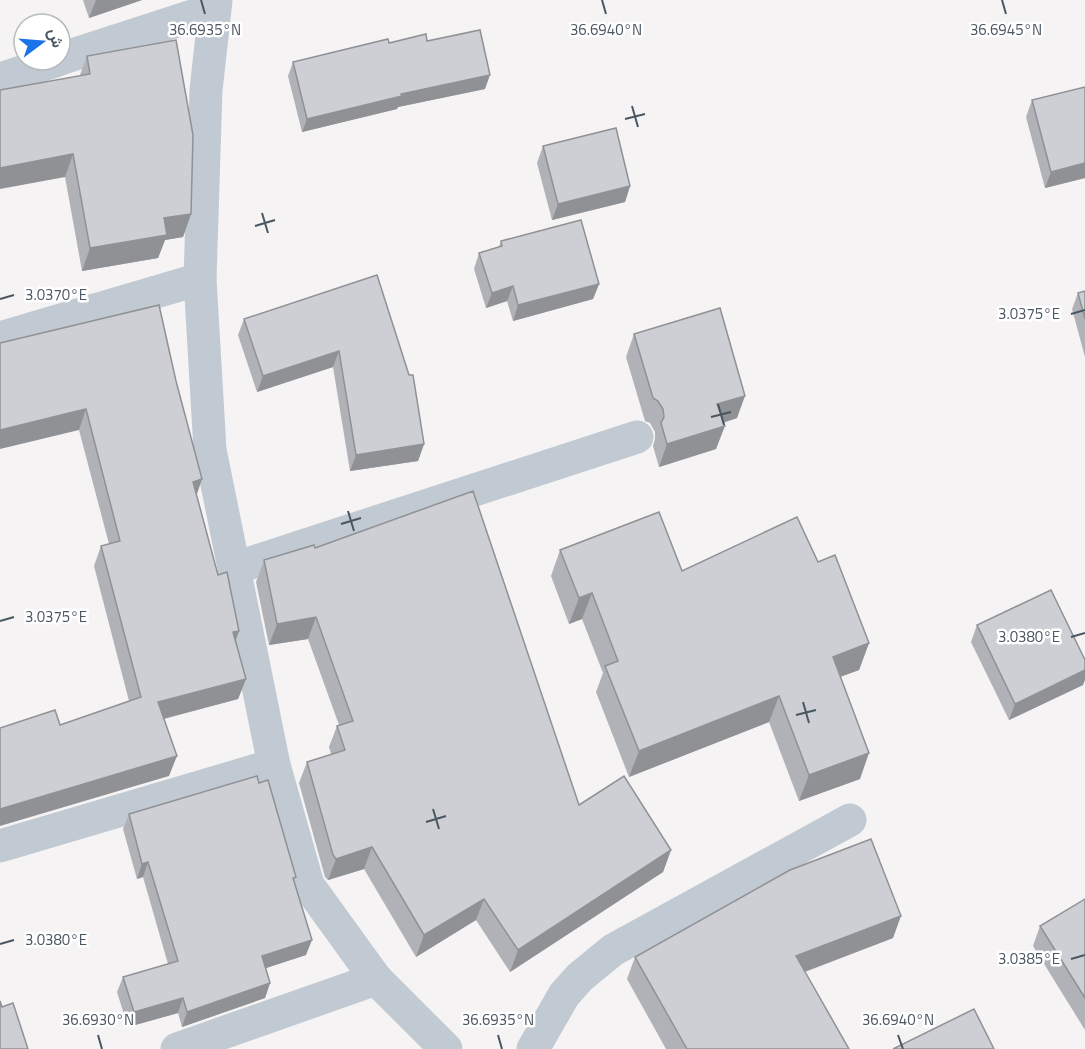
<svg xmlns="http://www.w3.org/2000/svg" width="1085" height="1049" viewBox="0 0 1085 1049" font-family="'Titillium Web',Vazirmatn,sans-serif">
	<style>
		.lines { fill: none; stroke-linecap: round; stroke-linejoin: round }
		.minor { stroke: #c1cad2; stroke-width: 33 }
		.wall { fill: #b0b2b7 }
		.shaded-wall { fill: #909195 }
		.building { fill: #cdcfd5; stroke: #909195; stroke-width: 1.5 }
		.ticks { fill: none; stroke: #4a5661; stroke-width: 2 }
		.ticks-label { font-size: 15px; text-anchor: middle; fill: #4a5661; stroke: #fff; stroke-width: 5; stroke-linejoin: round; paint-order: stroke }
	</style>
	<rect width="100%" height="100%" fill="#f5f3f3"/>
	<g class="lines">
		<g class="minor">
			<path d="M216 0 206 90 200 279 210 450 274 765 308 885 376 979 446 1049"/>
			<path d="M60 59 214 9"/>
			<path d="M0 79 58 60"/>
			<path d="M0 338 200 279"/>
			<path d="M235 568 637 437"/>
			<path d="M0 846 274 765"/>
			<path d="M177 1049 376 979"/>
			<path d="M533 1049 564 995 580 977 613 950 850 820"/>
		</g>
	</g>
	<g class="wall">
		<path d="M83 0H142L89 18Z"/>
		<path d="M427 41 485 89 398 107 397 109 302 132 288 76 293 62 389 43Z"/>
		<path d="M87 56 191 214 183 237 165 240 158 258 82 271 65 177 80 75Z"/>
		<path d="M1085 87V178L1045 188 1026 117 1032 100Z"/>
		<path d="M543 146 630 186 625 202 552 220 537 163Z"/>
		<path d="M501 241 599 284 593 299 513 321 507 301 486 308 474 269 479 253 499 247Z"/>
		<path d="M377 275 424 444 418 461 350 471 333 367 257 392 238 335 244 319Z"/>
		<path d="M1085 291V357L1072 309 1078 293Z"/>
		<path d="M634 334 737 418 723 423 716 449 659 467 653 446 655 439V432L650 423 645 421 626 357Z"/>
		<path d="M0 343 197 495 246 679 238 699 164 719 169 776 60 725 129 701 94 566 101 546 109 544 79 430Z"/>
		<path d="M315 548 579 805 671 850 663 872 510 972 476 920 416 957 364 869 328 880 325 877 299 783 307 762 331 754 329 747 337 726 339 725 308 639 269 645 256 582 264 560Z"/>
		<path d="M560 550 682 571 818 562 869 643 859 670 840 677 860 779 799 801 769 722 629 777 596 692 603 673 582 619 569 624 551 576Z"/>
		<path d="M977 625 1083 685 1009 720 971 642Z"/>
		<path d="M259 783 296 877 294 882 306 955 266 968 270 983 265 998 182 1027 178 1013 128 1027 117 992 123 977 168 964 143 877 137 879 123 829 129 814Z"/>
		<path d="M1085 899V1030L1033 946 1040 926Z"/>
		<path d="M893 938 805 972 849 1049H666L627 979 635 957Z"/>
	</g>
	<g class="shaded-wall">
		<path d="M96 0H142L89 18Z"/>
		<path d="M490 75 485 89 398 107 397 109 302 132 307 119 401 94Z"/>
		<path d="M73 154 65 177 0 189V168Z"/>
		<path d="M1085 163V178L1045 188 1051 172Z"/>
		<path d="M630 186 625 202 552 220 558 204Z"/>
		<path d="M191 214 183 237 165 240 158 258 82 271 90 248 164 218Z"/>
		<path d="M599 284 593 299 513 321 518 305Z"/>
		<path d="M513 286 507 301 486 308 492 293Z"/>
		<path d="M339 351 333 367 257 392 263 376Z"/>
		<path d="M745 396 737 418 709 427 717 404Z"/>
		<path d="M86 409 79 430 0 449V430Z"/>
		<path d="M725 426 716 449 659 467 667 444Z"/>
		<path d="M424 444 418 461 350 471 356 455Z"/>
		<path d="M202 479 195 500 193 482Z"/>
		<path d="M592 593 582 619 569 624 579 598Z"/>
		<path d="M316 617 308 639 269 645 277 624Z"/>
		<path d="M239 631 232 651 233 632Z"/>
		<path d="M869 643 859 670 823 683 833 657Z"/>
		<path d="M1085 670V680L1083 685 1009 720 1015 704Z"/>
		<path d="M246 679 238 699 151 722 158 702Z"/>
		<path d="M779 696 769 722 629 777 639 751Z"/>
		<path d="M869 753 860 779 799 801 809 775Z"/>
		<path d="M177 756 169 776 0 826V809L2 808Z"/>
		<path d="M372 847 364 869 328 880 336 859Z"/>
		<path d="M671 850 663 872 510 972 518 950Z"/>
		<path d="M148 862 143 877 137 879 142 864Z"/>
		<path d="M484 899 476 920 416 957 424 935Z"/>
		<path d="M901 916 893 938 788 978 796 956Z"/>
		<path d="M312 940 306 955 257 971 262 956Z"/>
		<path d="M270 983 265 998 182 1027 187 1012Z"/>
		<path d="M183 998 178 1013 128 1027 134 1012Z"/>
	</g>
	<g class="building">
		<path d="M480 30 490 75 401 94 402 96 307 119 293 62 388 39 389 43 426 34 427 41Z"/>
		<path d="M176 40 193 135 191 214 164 218 167 235 90 248 73 154 0 168V90L90 74 87 56Z"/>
		<path d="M1085 87V163L1051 172 1032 100Z"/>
		<path d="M616 128 630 186 558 204 543 146Z"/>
		<path d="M581 220 599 284 518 305 513 286 492 293 479 253 502 246 501 241Z"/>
		<path d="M377 275 409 375H413L424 444 356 455 339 351 263 376 244 319Z"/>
		<path d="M1085 291V319L1078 293Z"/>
		<path d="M159 305 176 381 202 479 193 482 218 575 227 572 239 631 233 632 246 679 158 702 177 756 0 809V728L55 710 60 725 141 697 101 546 120 541 86 409 0 430V343Z"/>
		<path d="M720 308 745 396 717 404 725 426 667 444 661 423 664 417 663 409 658 401 653 398 634 334Z"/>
		<path d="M473 491 579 805 624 776 671 850 518 950 484 899 424 935 372 847 336 859 333 855 307 762 345 750 337 726 353 721 316 617 277 624 264 560 314 545 315 548Z"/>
		<path d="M659 512 682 571 797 517 818 562 835 555 869 643 833 657 869 753 809 775 779 696 639 751 605 666 618 661 592 593 579 598 560 550Z"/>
		<path d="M1051 590 1085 660V670L1015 704 977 625Z"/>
		<path d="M257 776 259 783 268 780 296 877 293 878 312 940 262 956 270 983 187 1012 183 998 134 1012 123 977 178 961 148 862 142 864 129 814Z"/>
		<path d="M871 839 901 916 796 956 849 1049H687L635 957 790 870Z"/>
		<path d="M1085 899V998L1040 926Z"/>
		<path d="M0 1001 2 1007 13 1003 28 1049H0Z"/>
		<path d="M974 1009 994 1049H893Z"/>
	</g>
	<path class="ticks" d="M201 0 205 14M602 0 606 14M1002 0 1006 14M632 106 638 127M625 119 645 114M262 213 268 233M255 226 275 220M0 299 14 295M1071 314 1085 310M718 404 724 425M711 417 731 412M348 511 354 531M341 524 361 518M0 621 14 617M1071 637 1085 633M803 702 809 723M796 715 816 710M433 809 439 829M426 822 446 816M0 944 14 940M1071 959 1085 955M98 1035 102 1049M498 1035 502 1049M898 1035 903 1049"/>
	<g class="ticks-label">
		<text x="205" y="35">36.6935°N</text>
		<text x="606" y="35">36.6940°N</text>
		<text x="1006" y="35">36.6945°N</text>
		<text x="56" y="300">3.0370°E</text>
		<text x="1029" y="319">3.0375°E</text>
		<text x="56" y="622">3.0375°E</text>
		<text x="1029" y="642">3.0380°E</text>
		<text x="56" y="945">3.0380°E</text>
		<text x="1029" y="964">3.0385°E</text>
		<text x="98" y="1025">36.6930°N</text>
		<text x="498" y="1025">36.6935°N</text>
		<text x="898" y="1025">36.6940°N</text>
	</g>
	<g transform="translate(42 42) rotate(74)"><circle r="28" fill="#ffffff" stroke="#b7bbc0" stroke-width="1.5"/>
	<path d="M0-4.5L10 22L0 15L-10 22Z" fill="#1a73e8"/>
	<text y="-9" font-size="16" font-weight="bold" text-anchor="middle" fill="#4a5661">ش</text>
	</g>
</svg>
